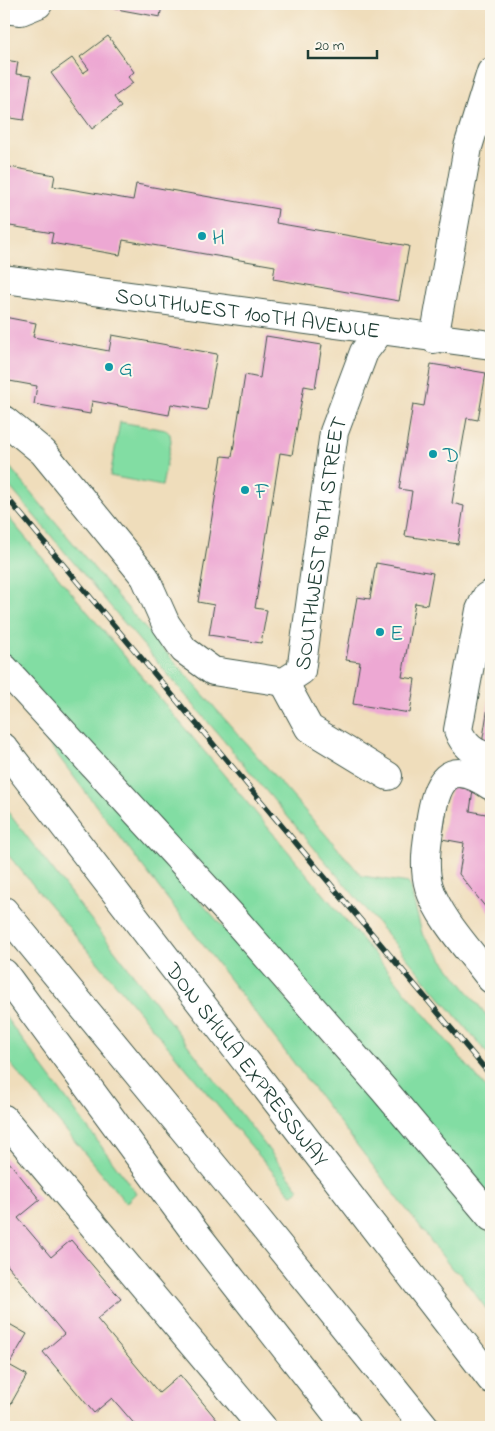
<svg xmlns="http://www.w3.org/2000/svg" width="495" height="1431" viewBox="0 0 495 1431" font-family="'Indie Flower',sans-serif">
	<style>
		.green { fill: #82dda3; stroke: #508d6c }
		.building { fill: #eda8d3 }
		.lines { fill: none; stroke-linecap: round; stroke-linejoin: round }
		.minor-casing { stroke: #3e5548; stroke-width: 30 }
		.highway-casing { stroke: #3e5548; stroke-width: 30 }
		.minor { stroke: #fff; stroke-width: 28 }
		.highway { stroke: #fff; stroke-width: 28 }
		.rail-casing { stroke: #1f3d34; stroke-width: 5.5 }
		.rail { stroke: #fbf7ec; stroke-width: 4; stroke-dasharray: 11; stroke-linecap: butt }
		.culture-dot { fill: #0f9aa8; stroke: #fbf7ec; stroke-width: 2 }
		.labels { text-anchor: middle; stroke-width: 4; stroke-linejoin: round; paint-order: stroke }
		.culture-label { font-size: 22px; fill: #0d838f; stroke: #fbf7ec; text-anchor: start }
		.street-label { font-size: 22px; fill: #1f3d34; stroke: #fbf7ec }
	</style>
	<rect width="100%" height="100%" fill="#fbf7ec"/>
	<filter id="ink" filterUnits="userSpaceOnUse"><feTurbulence type="fractalNoise" baseFrequency=".02" numOctaves="2"/><feDisplacementMap in="SourceGraphic" scale="10" xChannelSelector="R" yChannelSelector="G"/><feConvolveMatrix kernelMatrix="1 2 1 2 8 2 1 2 1" color-interpolation-filters="sRGB"/></filter>
	<filter id="wash" filterUnits="userSpaceOnUse"><feTurbulence type="fractalNoise" baseFrequency=".0096" numOctaves="4" result="noise"/><feDisplacementMap in="SourceGraphic" scale="20" xChannelSelector="R" yChannelSelector="G"/><feGaussianBlur stdDeviation="1.12" result="paint"/><feColorMatrix in="noise" values="0 0 0 0 0 0 0 0 0 0 0 0 0 0 0 0 0 1.4 0 .05"/><feComposite in="paint" operator="in"/></filter>
	<g filter="url(#wash)">
		<rect width="100%" height="100%" fill="#efddbb"/>
		<g class="green">
			<path d="M120 422 166 430 170 434 171 441 162 486 110 476Z"/>
			<path d="M4 460 118 597 362 876 409 883 422 933 491 1021V1058L4 480Z"/>
			<path d="M4 512 491 1094V1200L4 652Z"/>
			<path d="M31 713 399 1123 491 1236V1315L459 1273 453 1270 77 781 28 716Z"/>
			<path d="M4 807 299 1189 292 1195 4 850Z"/>
			<path d="M4 1015 136 1193 126 1203 4 1056Z"/>
		</g>
		<g id="blocks">
			<g class="building">
				<path d="M112 4H169V7L162 5 160 17 111 8Z"/>
				<path d="M108 36 134 72 128 77 133 83 114 97 121 107 92 129 51 73 72 58 83 73 89 69 80 57Z"/>
				<path d="M4 60 18 62 16 74 31 76 24 120 4 117Z"/>
				<path d="M4 166 55 175 53 186 133 200 136 184 278 209 276 223 409 246 399 301 273 279 275 266 123 240 120 255 51 243 53 233 4 225Z"/>
				<path d="M4 317 36 323 33 337 109 351 112 335 217 354 207 410 171 404 169 415 92 401 90 414 34 404 37 386 4 380Z"/>
				<path d="M266 336 322 345 315 388 304 386 292 455 280 453 255 608 267 610 261 643 209 635 214 605 198 602 222 456 232 457 245 375 260 378Z"/>
				<path d="M431 364 486 373 478 420 467 418 452 503 464 506 458 544 405 536 412 491 399 489 413 404 424 406Z"/>
				<path d="M376 563 433 573 427 605 415 603 402 677 415 679 410 713 353 704 360 662 346 660 357 597 370 599Z"/>
				<path d="M490 694 491 695V752L481 750Z"/>
				<path d="M451 786 473 790 470 811 491 815V914L459 874 464 843 442 839Z"/>
				<path d="M4 1156 40 1200 18 1218 51 1257 71 1240 121 1299 97 1319 159 1393 180 1375 222 1426 220 1427H137L112 1398 94 1413 43 1352 64 1334 4 1261Z"/>
				<path d="M4 1321 27 1334 9 1365 27 1375 4 1416Z"/>
			</g>
		</g>
	</g>
	<g filter="url(#ink)">
		<use href="#blocks" fill-opacity="0" stroke="#3e5548" stroke-width="1"/>
		<g class="lines">
			<defs>
				<g id="minor">
					<path d="M4 9 21 11 38 4"/>
					<path id="s1" d="M4 279 491 345"/>
					<path d="M434 339 468 147 491 72"/>
					<path id="s2" d="M4 420 43 452 145 577 166 624 184 650 213 671 284 682 301 671 334 432 364 352 380 331"/>
					<path d="M491 594 486 597 480 610 458 730C464 746 475 754 491 757"/>
					<path d="M284 682 309 728 388 776"/>
					<path d="M491 786C447 756 436 782 430 823 427 843 423 868 429 887 439 919 471 952 491 979"/>
					<path d="M4 1119 262 1427"/>
				</g>
				<g id="highway">
					<path d="M4 668 230 914 384 1090 491 1217"/>
					<path id="s3" d="M4 748 491 1379"/>
					<path d="M4 911 245 1204 425 1427"/>
					<path d="M4 973 194 1231 347 1427"/>
				</g>
			</defs>
			<use href="#minor" class="minor-casing"/>
			<use href="#highway" class="highway-casing"/>
			<use href="#minor" class="minor"/>
			<use href="#highway" class="highway"/>
			<defs>
				<path id="rail" d="M4 494 491 1076"/>
			</defs>
			<use href="#rail" class="rail-casing"/>
			<use href="#rail" class="rail"/>
		</g>
	</g>
	<g class="culture-dot">
		<circle cx="202" cy="236" r="5"/>
		<circle cx="109" cy="367" r="5"/>
		<circle cx="433" cy="454" r="5"/>
		<circle cx="245" cy="490" r="5"/>
		<circle cx="380" cy="632" r="5"/>
	</g>
	<g class="labels">
		<g class="culture-label">
			<text x="212" y="244">H</text>
			<text x="119" y="375">G</text>
			<text x="443" y="462">D</text>
			<text x="255" y="498">F</text>
			<text x="390" y="640">E</text>
		</g>
		<g class="street-label">
			<text dy="8" stroke="none"><textPath href="#s1" startOffset="246">SOUTHWEST 100TH AVENUE</textPath></text>
			<text dy="8" stroke="none"><textPath href="#s2" startOffset="552">SOUTHWEST 90TH STREET</textPath></text>
			<text dy="8" stroke="none"><textPath href="#s3" startOffset="399">DON SHULA EXPRESSWAY</textPath></text>
		</g>
	</g>
	<rect width="495" height="1431" fill="none" stroke="#fbf7ec" stroke-width="20"/>
	<path d="M308 50v8h69v-8" fill="none" stroke="#1f3d34" stroke-width="2.5"/>
	<text x="315" y="50" font-size="15" fill="#1f3d34" stroke="#fbf7ec" stroke-width="4" paint-order="stroke">20 m</text>
</svg>
